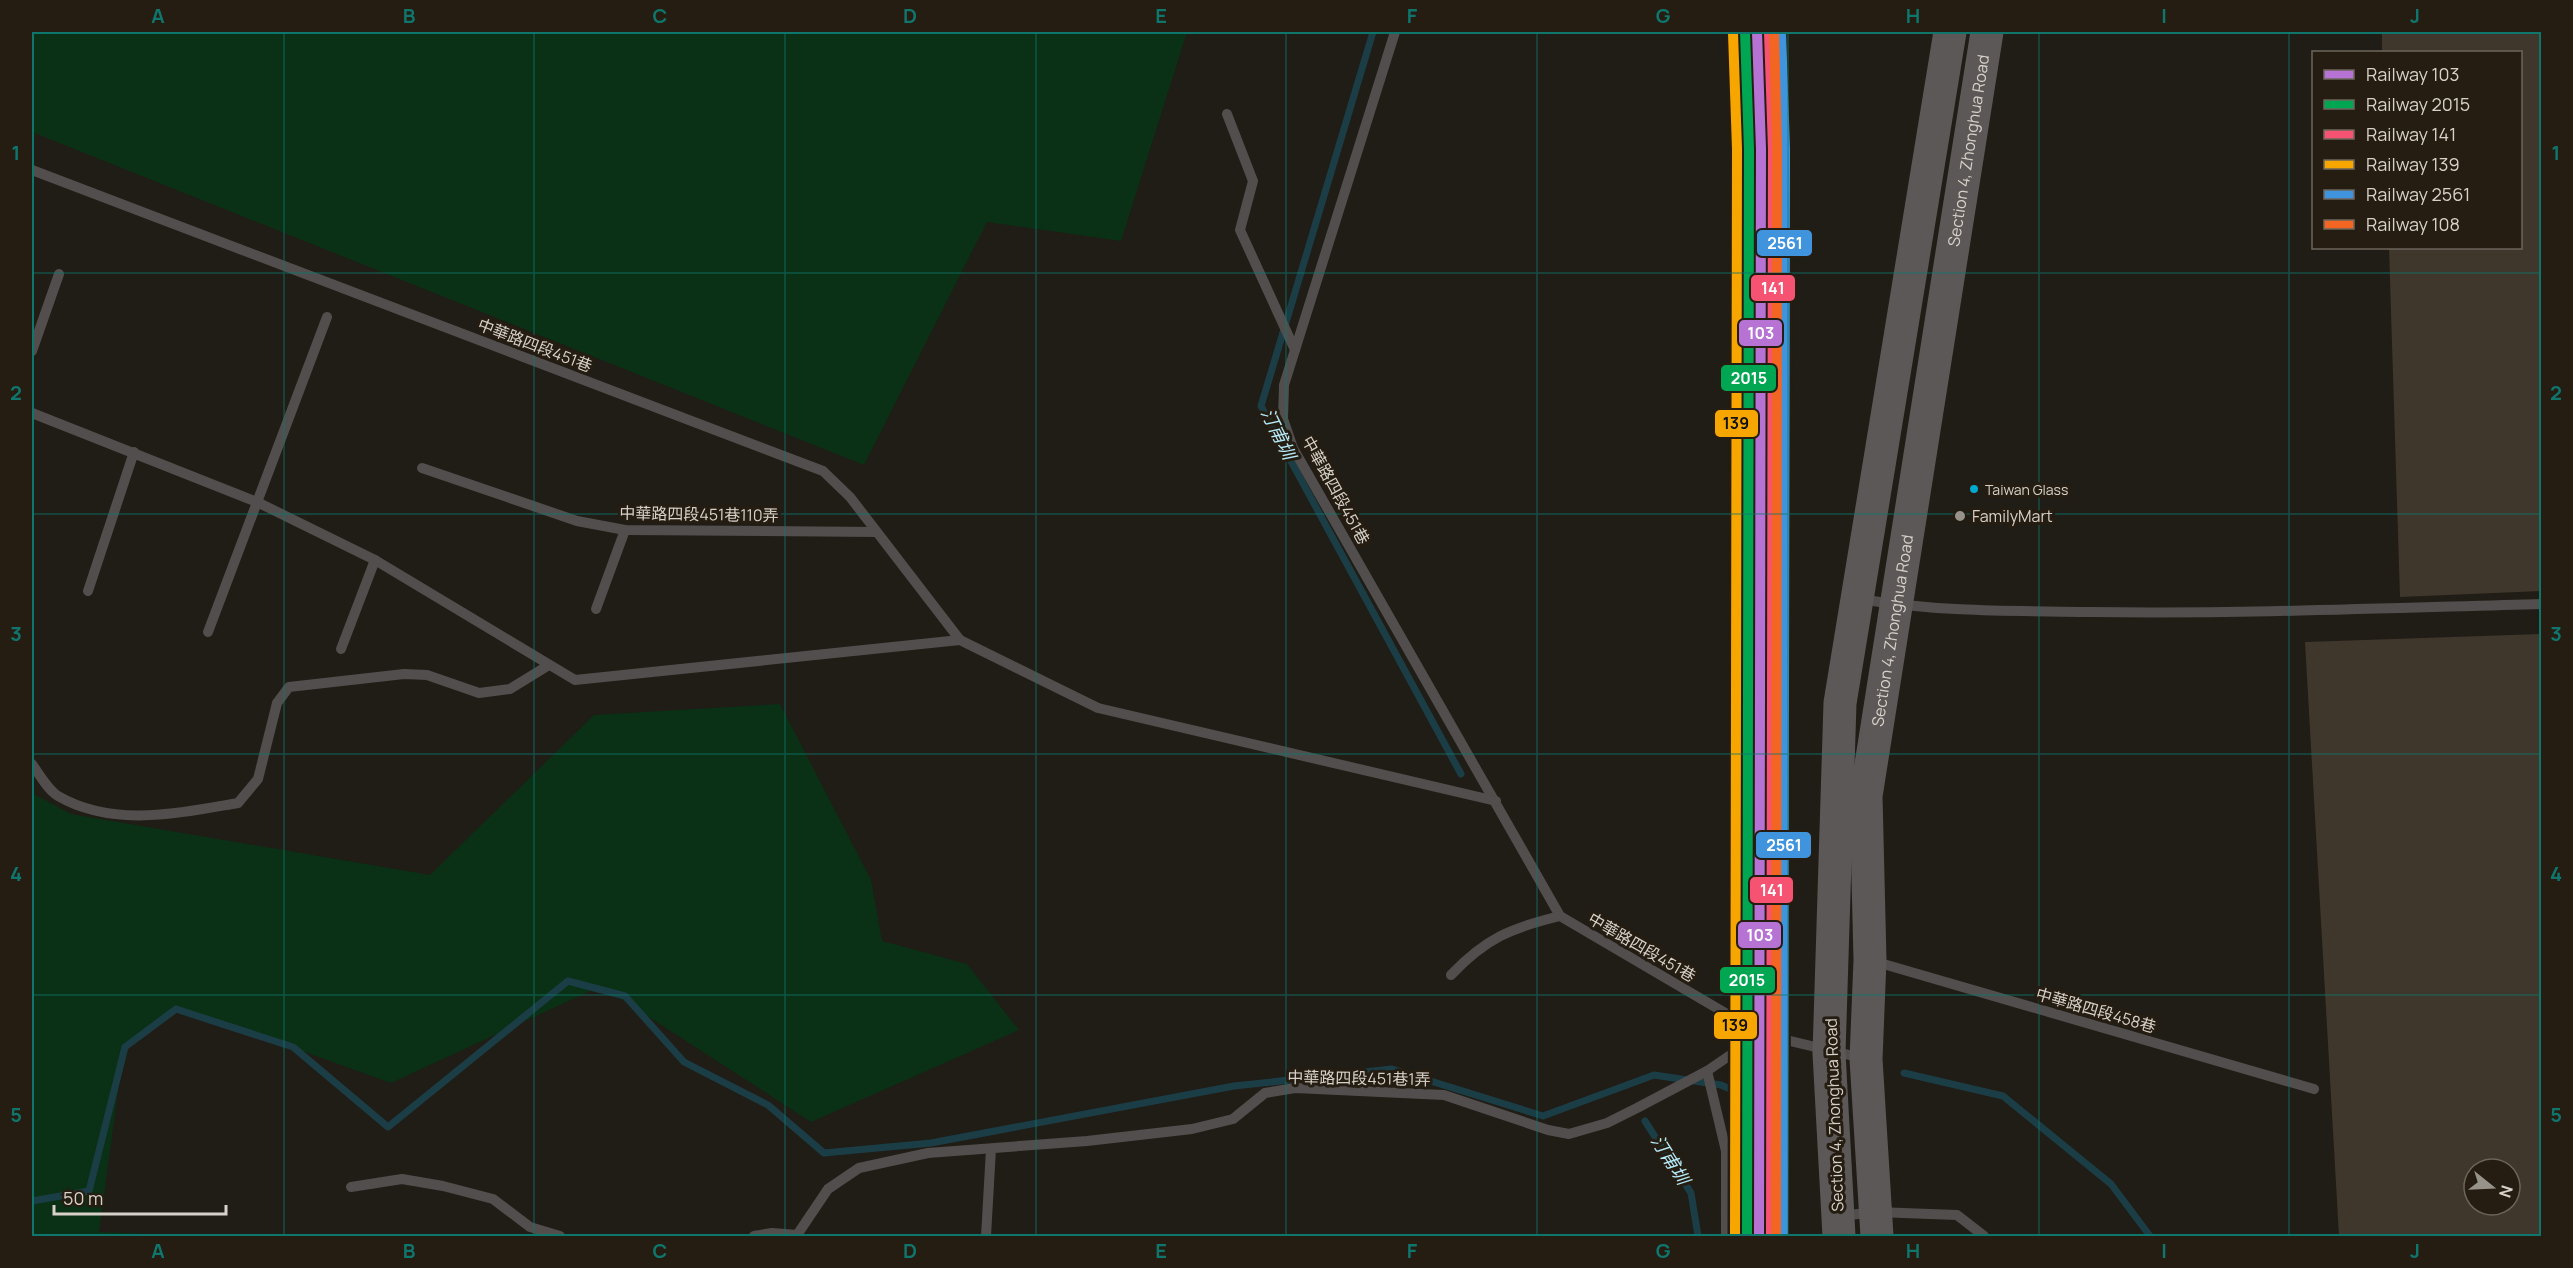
<svg xmlns="http://www.w3.org/2000/svg" width="2573" height="1268" viewBox="0 0 2573 1268" font-family="Manrope,'Noto Sans TC',sans-serif">
	<style>
		.green { fill: #0a3116 }
		.lines { fill: none; stroke-linecap: round; stroke-linejoin: round }
		.stream { stroke: #1b3e46; stroke-width: 7 }
		.building { fill: #3f372c; fill-rule: evenodd }
		.lane { stroke: #514e4d; stroke-width: 10 }
		.primary { stroke: #5c5857; stroke-width: 33 }
		.rail-1-casing { stroke: #251d11; stroke-width: 15 }
		.rail-2-casing { stroke: #251d11; stroke-width: 15 }
		.rail-3-casing { stroke: #251d11; stroke-width: 15 }
		.rail-4-casing { stroke: #251d11; stroke-width: 15 }
		.rail-5-casing { stroke: #251d11; stroke-width: 15 }
		.rail-6-casing { stroke: #251d11; stroke-width: 15 }
		.rail-1 { stroke: #b673d3; stroke-width: 10 }
		.rail-2 { stroke: #00a651; stroke-width: 10 }
		.rail-3 { stroke: #f65372; stroke-width: 10 }
		.rail-4 { stroke: #f7a600; stroke-width: 10 }
		.rail-5 { stroke: #4094de; stroke-width: 10 }
		.rail-6 { stroke: #f26522; stroke-width: 10 }
		.grid { fill: none; stroke: #0f766e; stroke-width: 1.5; stroke-opacity: 0.55 }
		.bus-dot { fill: #00a9ce; stroke: #251d11; stroke-width: 2 }
		.poi-dot { fill: #97928a; stroke: #251d11; stroke-width: 2 }
		.labels { text-anchor: middle; stroke-width: 6; stroke-linejoin: round; paint-order: stroke }
		.bus-label { font-size: 14px; fill: #d7d1c9; stroke: #251d11; text-anchor: start }
		.street-label { font-size: 16px; fill: #d7d1c9; stroke: #251d11 }
		.poi-label { font-size: 16px; fill: #d7d1c9; stroke: #251d11; text-anchor: start }
		.water-label { font-size: 18px; font-style: italic; fill: #b4eaf9; stroke: #251d11 }
		.line-badge { stroke: #251d11; stroke-width: 2 }
		.badge-label { font-size: 16px; text-anchor: middle; font-weight: bold; fill: #fff }
		.pale-badge-label { font-size: 16px; text-anchor: middle; font-weight: bold; fill: #111 }
		.neatline { fill: none; stroke: #0f766e; stroke-width: 2 }
		.grid-label { font-size: 20px; text-anchor: middle; font-weight: bold; fill: #0f766e }
	</style>
	<rect width="100%" height="100%" fill="#201c16"/>
	<g class="green">
		<path d="M32 32H1187L1121 241 987 222 864 465 32 132Z"/>
		<path d="M780 704 871 880 882 941 967 964 1019 1030 811 1122 601 986 391 1083 180 1007 124 1047 99 1232 198 1236H32V793L71 814 430 875 594 715Z"/>
	</g>
	<g class="lines">
		<g class="stream">
			<path d="M1373 32 1261 406 1461 774"/>
			<path d="M1904 1073 2003 1096 2111 1184 2150 1236"/>
			<path d="M1645 1121 1691 1193 1698 1236"/>
			<path d="M32 1201 89 1191 125 1047 176 1009 293 1047 388 1127 568 981 625 996 684 1062 768 1105 824 1153 931 1143 1234 1086 1392 1069 1543 1116 1654 1075 1721 1085 1744 1095"/>
		</g>
	</g>
	<g class="building">
		<path d="M2382 32H2541V591L2400 597 2389 248H2520V52H2382Z"/>
		<path d="M2541 634V1236H2339L2305 642ZM2474 1169H2510V1205H2474Z"/>
	</g>
	<g class="lines">
		<g class="lane">
			<path d="M1395 32 1284 385 1283 419 1293 448 1560 916 1761 1034 1862 1058"/>
			<path d="M1227 114 1253 181 1240 230 1295 350"/>
			<path d="M32 170 823 471 850 497 960 640"/>
			<path d="M32 351 59 274"/>
			<path d="M32 413 257 502 375 560 575 680 960 640 1098 708 1496 801"/>
			<path d="M422 468 577 521 625 530 876 532"/>
			<path d="M88 591 134 452"/>
			<path d="M1860 599C1936 612 2015 611 2091 612 2241 614 2391 608 2542 604"/>
			<path d="M596 609 625 530"/>
			<path d="M208 632 327 317"/>
			<path d="M341 649 375 560"/>
			<path d="M32 764C39 774 48 790 58 796 113 828 179 813 238 803L258 779 277 703 289 687 404 674 427 675 479 693 510 689 549 665"/>
			<path d="M1873 961 2314 1089"/>
			<path d="M1451 975C1486 938 1511 928 1560 916"/>
			<path d="M1707 1071 1726 1151V1236"/>
			<path d="M351 1187 402 1179 443 1186 493 1199 530 1227 560 1236"/>
			<path d="M1840 1216 1876 1212 1957 1215 1984 1236"/>
			<path d="M754 1236 772 1233 797 1235 828 1189 859 1168 928 1153 1087 1141 1192 1129 1233 1119 1265 1093 1295 1088 1444 1095 1548 1130 1569 1134 1607 1123 1637 1108 1707 1071 1761 1034"/>
			<path d="M986 1236 991 1149"/>
		</g>
		<g class="primary">
			<path d="M1839 1236 1829 1053 1840 703 1950 32"/>
			<path id="s1" d="M1877 1236 1866 1059 1870 960 1866 796 1987 32"/>
		</g>
		<defs>
			<path id="rail-1" d="M1757 32 1761 149 1759 1236"/>
			<path id="rail-2" d="M1745 32 1749 149 1747 1236"/>
			<path id="rail-3" d="M1769 32 1773 149 1771 1236"/>
			<path id="rail-4" d="M1733 33 1737 149 1735 1236"/>
			<path id="rail-5" d="M1781 32 1785 149 1783 1236"/>
			<path id="rail-6" d="M1774 32 1777 146 1776 1236"/>
		</defs>
		<use href="#rail-1" class="rail-1-casing"/>
		<use href="#rail-2" class="rail-2-casing"/>
		<use href="#rail-3" class="rail-3-casing"/>
		<use href="#rail-4" class="rail-4-casing"/>
		<use href="#rail-5" class="rail-5-casing"/>
		<use href="#rail-6" class="rail-6-casing"/>
		<use href="#rail-1" class="rail-1"/>
		<use href="#rail-2" class="rail-2"/>
		<use href="#rail-3" class="rail-3"/>
		<use href="#rail-4" class="rail-4"/>
		<use href="#rail-5" class="rail-5"/>
		<use href="#rail-6" class="rail-6"/>
	</g>
	<path class="grid" d="M284 32V1236M534 32V1236M785 32V1236M1036 32V1236M1286 32V1236M1537 32V1236M1788 32V1236M2039 32V1236M2289 32V1236M32 273H2542M32 514H2542M32 754H2542M32 995H2542"/>
	<circle class="bus-dot" cx="1974" cy="489" r="5"/>
	<circle class="poi-dot" cx="1960" cy="516" r="6"/>
	<g class="labels">
		<g class="bus-label">
			<text x="1985" y="495">Taiwan Glass</text>
		</g>
		<g class="street-label">
			<text dy="6" stroke="none"><textPath href="#s1" startOffset="1094">Section 4, Zhonghua Road</textPath></text>
			<text transform="translate(535 345) rotate(21)" y="6">中華路四段451巷</text>
			<text transform="translate(1336 490) rotate(61)" y="6">中華路四段451巷</text>
			<text transform="translate(699 514) rotate(1)" y="6">中華路四段451巷110弄</text>
			<text dy="6" stroke="none"><textPath href="#s1" startOffset="608">Section 4, Zhonghua Road</textPath></text>
			<text transform="translate(1642 947) rotate(30)" y="6">中華路四段451巷</text>
			<text transform="translate(2096 1010) rotate(16)" y="6">中華路四段458巷</text>
			<text transform="translate(1359 1078) rotate(1)" y="6">中華路四段451巷1弄</text>
			<text transform="translate(1834 1115) rotate(-92)" y="6">Section 4, Zhonghua Road</text>
		</g>
		<g class="poi-label">
			<text x="1972" y="522">FamilyMart</text>
		</g>
		<g class="water-label">
			<text transform="translate(1278 434) rotate(64)" y="6">汀甫圳</text>
			<text transform="translate(1670 1160) rotate(58)" y="6">汀甫圳</text>
		</g>
	</g>
	<g class="line-badge">
		<rect x="1756" y="229" width="57" height="28" rx="6" fill="#4094de"/>
		<rect x="1750" y="274" width="46" height="28" rx="6" fill="#f65372"/>
		<rect x="1738" y="319" width="45" height="28" rx="6" fill="#b673d3"/>
		<rect x="1720" y="364" width="57" height="28" rx="6" fill="#00a651"/>
		<rect x="1714" y="409" width="45" height="29" rx="6" fill="#f7a600"/>
		<rect x="1755" y="831" width="57" height="28" rx="6" fill="#4094de"/>
		<rect x="1749" y="876" width="45" height="28" rx="6" fill="#f65372"/>
		<rect x="1737" y="921" width="45" height="28" rx="6" fill="#b673d3"/>
		<rect x="1719" y="966" width="57" height="28" rx="6" fill="#00a651"/>
		<rect x="1713" y="1011" width="45" height="29" rx="6" fill="#f7a600"/>
	</g>
	<g class="badge-label">
		<text x="1785" y="249">2561</text>
		<text x="1773" y="294">141</text>
		<text x="1761" y="339">103</text>
		<text x="1749" y="384">2015</text>
		<text x="1784" y="851">2561</text>
		<text x="1772" y="896">141</text>
		<text x="1760" y="941">103</text>
		<text x="1747" y="986">2015</text>
	</g>
	<g class="pale-badge-label">
		<text x="1736" y="429">139</text>
		<text x="1735" y="1031">139</text>
	</g>
	<rect width="2573" height="1268" fill="none" stroke="#251d11" stroke-width="66"/>
	<rect x="2312" y="51" width="210" height="198" fill="#251d11" stroke="#6c655b" stroke-width="1.5"/>
	<rect x="2324" y="70" width="30" height="9" fill="#b673d3" stroke="#6c655b" stroke-width="1.5"/>
	<text x="2366" y="81" font-size="18" fill="#d7d1c9">Railway 103</text>
	<rect x="2324" y="100" width="30" height="9" fill="#00a651" stroke="#6c655b" stroke-width="1.5"/>
	<text x="2366" y="111" font-size="18" fill="#d7d1c9">Railway 2015</text>
	<rect x="2324" y="130" width="30" height="9" fill="#f65372" stroke="#6c655b" stroke-width="1.5"/>
	<text x="2366" y="141" font-size="18" fill="#d7d1c9">Railway 141</text>
	<rect x="2324" y="160" width="30" height="9" fill="#f7a600" stroke="#6c655b" stroke-width="1.5"/>
	<text x="2366" y="171" font-size="18" fill="#d7d1c9">Railway 139</text>
	<rect x="2324" y="190" width="30" height="9" fill="#4094de" stroke="#6c655b" stroke-width="1.5"/>
	<text x="2366" y="201" font-size="18" fill="#d7d1c9">Railway 2561</text>
	<rect x="2324" y="220" width="30" height="9" fill="#f26522" stroke="#6c655b" stroke-width="1.5"/>
	<text x="2366" y="231" font-size="18" fill="#d7d1c9">Railway 108</text>
	<g transform="translate(2492 1187) rotate(108)"><circle r="28" fill="#251d11" stroke="#6c655b" stroke-width="1.5"/>
	<path d="M0-4.5L10 22L0 15L-10 22Z" fill="#97928a"/>
	<text y="-9" font-size="16" font-weight="bold" text-anchor="middle" fill="#d7d1c9">N</text>
	</g>
	<path d="M54 1205v9h172v-9" fill="none" stroke="#d7d1c9" stroke-width="3"/>
	<text x="63" y="1205" font-size="18" fill="#d7d1c9" stroke="#251d11" stroke-width="4.5" paint-order="stroke">50 m</text>
	<rect x="33" y="33" width="2507" height="1202" class="neatline"/>
	<g class="grid-label">
		<text x="158" y="23">A</text>
		<text x="409" y="23">B</text>
		<text x="660" y="23">C</text>
		<text x="910" y="23">D</text>
		<text x="1161" y="23">E</text>
		<text x="1412" y="23">F</text>
		<text x="1663" y="23">G</text>
		<text x="1913" y="23">H</text>
		<text x="2164" y="23">I</text>
		<text x="2415" y="23">J</text>
		<text x="16" y="160">1</text>
		<text x="2556" y="160">1</text>
		<text x="16" y="400">2</text>
		<text x="2556" y="400">2</text>
		<text x="16" y="641">3</text>
		<text x="2556" y="641">3</text>
		<text x="16" y="881">4</text>
		<text x="2556" y="881">4</text>
		<text x="16" y="1122">5</text>
		<text x="2556" y="1122">5</text>
		<text x="158" y="1258">A</text>
		<text x="409" y="1258">B</text>
		<text x="660" y="1258">C</text>
		<text x="910" y="1258">D</text>
		<text x="1161" y="1258">E</text>
		<text x="1412" y="1258">F</text>
		<text x="1663" y="1258">G</text>
		<text x="1913" y="1258">H</text>
		<text x="2164" y="1258">I</text>
		<text x="2415" y="1258">J</text>
	</g>
</svg>
